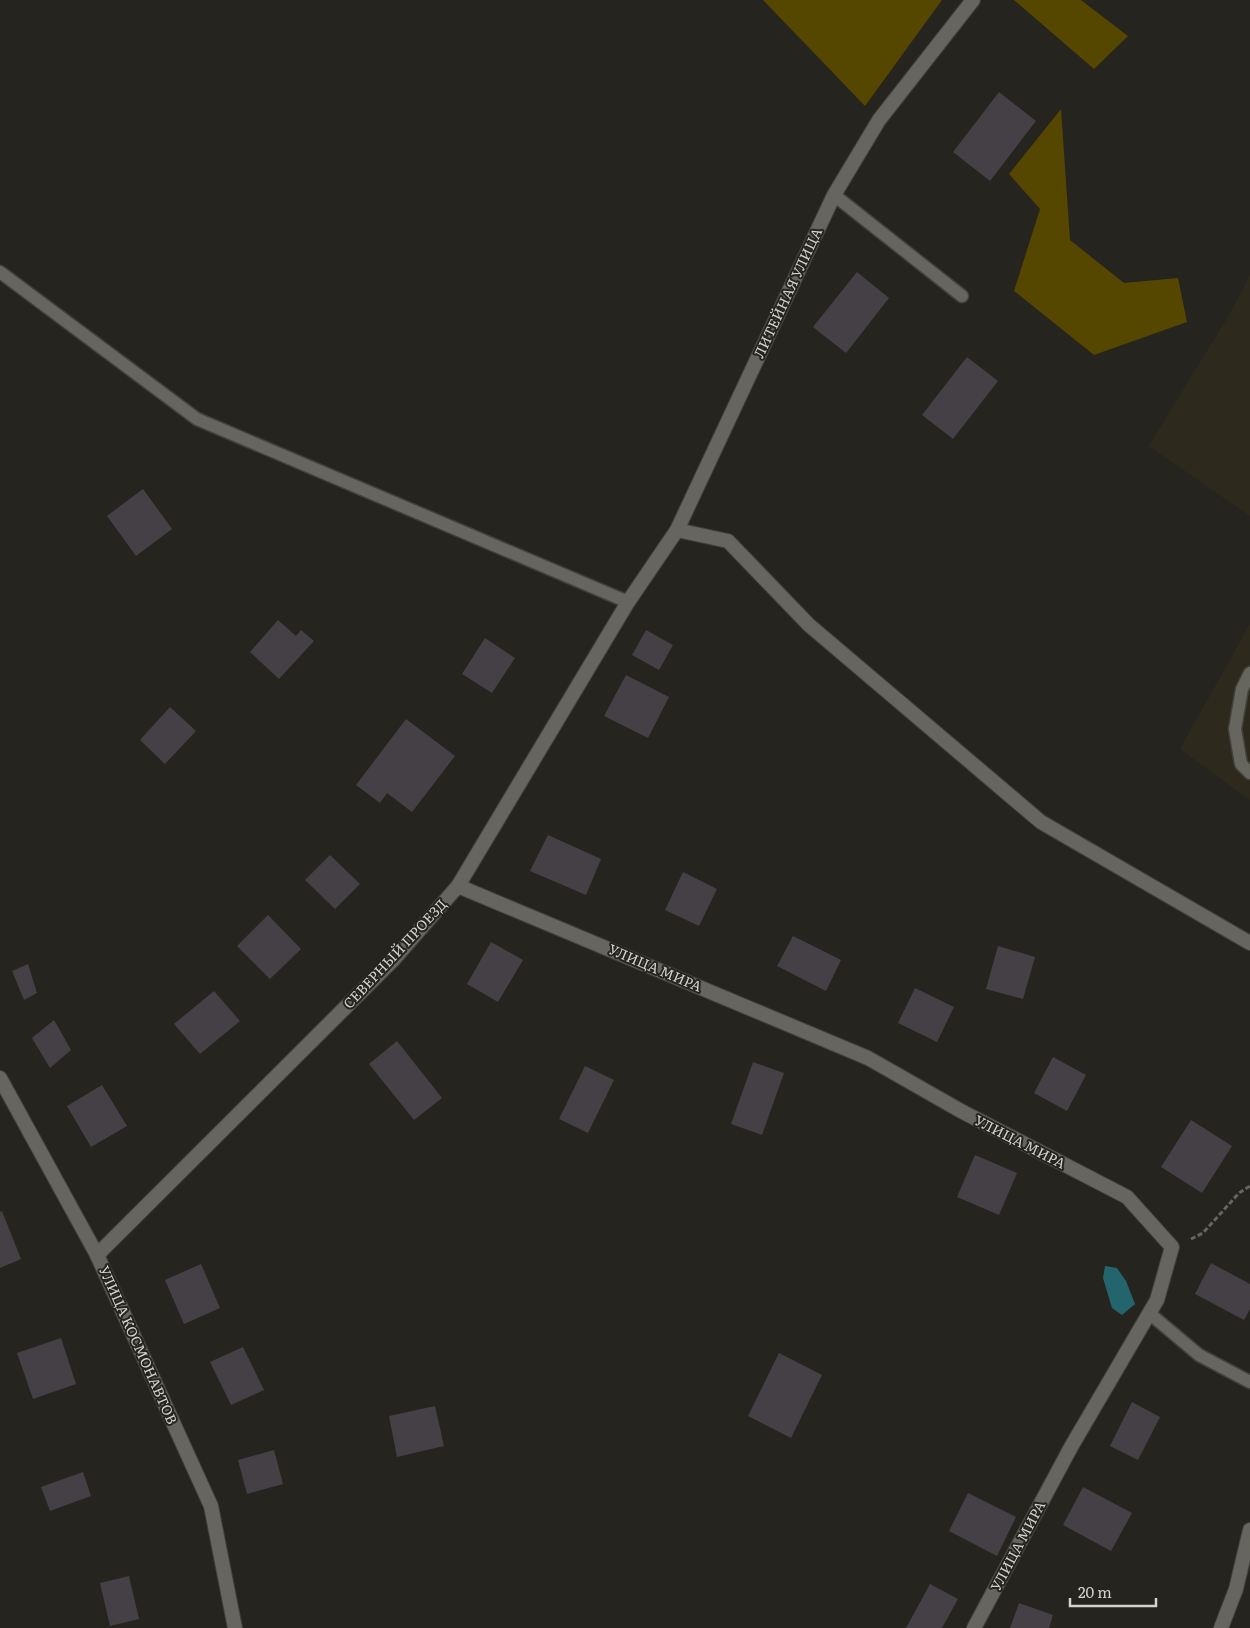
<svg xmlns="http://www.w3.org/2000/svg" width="1250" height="1628" viewBox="0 0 1250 1628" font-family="Literata,serif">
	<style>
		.built { fill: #2d2a1d }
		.green { fill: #554600 }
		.water { fill: #24656d }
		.building { fill: #444046 }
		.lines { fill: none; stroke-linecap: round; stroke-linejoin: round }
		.service-casing { stroke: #42403b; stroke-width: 15 }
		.minor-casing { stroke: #42403b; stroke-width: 16 }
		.path { stroke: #666560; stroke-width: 3; stroke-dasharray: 5 2.5; stroke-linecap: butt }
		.service { stroke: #67665e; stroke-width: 12 }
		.minor { stroke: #67665e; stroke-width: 14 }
		.labels { text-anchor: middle; stroke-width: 4; stroke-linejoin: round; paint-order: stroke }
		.street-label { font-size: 14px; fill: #d3d2ce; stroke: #26241e }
	</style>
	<rect width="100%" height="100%" fill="#26241e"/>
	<g class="built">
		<path d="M1250 275V516L1149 446 1232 310Z"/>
		<path d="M1250 624V800L1180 749Z"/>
	</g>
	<g class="green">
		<path d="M763 0H942L865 106Z"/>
		<path d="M1014 0H1081L1128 36 1094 69Z"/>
		<path d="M1061 109 1070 240 1124 283 1178 278 1187 322 1094 355 1014 291 1040 209 1009 174Z"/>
	</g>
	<path class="water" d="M1105 1266 1117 1268 1126 1281 1135 1304 1122 1315 1112 1308 1103 1278Z"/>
	<g class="building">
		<path d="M999 92 1036 121 990 181 953 152Z"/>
		<path d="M857 272 889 298 846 353 813 327Z"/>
		<path d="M967 357 998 381 953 439 922 415Z"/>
		<path d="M143 489 172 529 136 556 107 516Z"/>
		<path d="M278 620 296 636 301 630 314 641 279 679 250 652Z"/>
		<path d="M646 630 673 645 659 670 632 655Z"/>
		<path d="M485 638 515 658 492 693 462 674Z"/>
		<path d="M626 675 669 697 648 738 604 716Z"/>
		<path d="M170 707 196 731 165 764 140 740Z"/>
		<path d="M406 719 455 756 412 812 387 793 380 803 356 785Z"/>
		<path d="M548 835 601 859 586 895 530 871Z"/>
		<path d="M330 855 360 884 335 909 305 880Z"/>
		<path d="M683 872 717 889 699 926 665 910Z"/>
		<path d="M268 915 301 949 270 979 237 946Z"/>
		<path d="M793 936 841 960 826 991 777 966Z"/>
		<path d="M491 942 523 960 498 1002 467 984Z"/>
		<path d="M998 946 1035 957 1023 999 986 989Z"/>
		<path d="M28 964 37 993 24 1000 12 971Z"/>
		<path d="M915 988 954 1007 937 1042 898 1023Z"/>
		<path d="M214 991 240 1021 200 1054 174 1024Z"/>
		<path d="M54 1020 71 1050 50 1068 32 1038Z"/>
		<path d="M397 1041 442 1098 414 1120 369 1064Z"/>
		<path d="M1053 1057 1086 1075 1067 1111 1034 1093Z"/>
		<path d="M753 1062 784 1073 762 1135 731 1124Z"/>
		<path d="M585 1066 614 1080 588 1133 559 1119Z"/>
		<path d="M102 1085 127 1126 91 1147 67 1106Z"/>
		<path d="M1191 1120 1232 1146 1202 1193 1161 1167Z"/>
		<path d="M975 1155 1017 1173 999 1215 957 1197Z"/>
		<path d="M2 1211 21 1259 0 1268V1212Z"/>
		<path d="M1211 1263 1250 1284V1309L1244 1320 1195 1294Z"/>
		<path d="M201 1264 220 1308 184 1324 165 1280Z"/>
		<path d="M61 1338 76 1384 33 1399 17 1353Z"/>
		<path d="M243 1347 264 1390 231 1405 210 1362Z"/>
		<path d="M779 1353 822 1375 791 1438 748 1416Z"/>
		<path d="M1132 1402 1160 1417 1138 1460 1110 1446Z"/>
		<path d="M435 1406 444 1446 397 1457 389 1416Z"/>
		<path d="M274 1450 283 1484 247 1494 238 1460Z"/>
		<path d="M83 1472 91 1496 50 1511 41 1487Z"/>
		<path d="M1083 1487 1132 1513 1111 1551 1063 1525Z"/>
		<path d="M968 1493 1016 1517 997 1556 949 1531Z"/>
		<path d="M129 1576 139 1619 110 1626 100 1583Z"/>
		<path d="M930 1584 958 1599 942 1628H906Z"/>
		<path d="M1019 1603 1053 1615 1049 1628H1010Z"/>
	</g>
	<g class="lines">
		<defs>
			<g id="service">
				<path d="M834 195 962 296"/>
				<path d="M0 272 197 419 628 602"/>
				<path d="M1250 673 1242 689 1235 729 1241 764 1250 773"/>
				<path d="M1149 1313 1199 1355 1250 1382"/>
			</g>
			<g id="minor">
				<path d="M677 530 728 541 809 625 1041 822 1250 943"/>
				<path d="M458 886 868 1058 961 1111 1127 1197 1172 1247 1157 1300 1071 1447 974 1628"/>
				<path d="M0 1078 97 1255 211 1506 235 1628"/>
				<path d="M97 1255 394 959 458 886 628 602 677 530 834 195 879 120 973 0"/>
				<path d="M1221 1628 1236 1589 1250 1530"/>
			</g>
		</defs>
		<use href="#service" class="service-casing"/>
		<use href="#minor" class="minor-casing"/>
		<path class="path" d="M1191 1239 1203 1233 1239 1193 1250 1186"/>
		<use href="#service" class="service"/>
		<use href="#minor" class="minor"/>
	</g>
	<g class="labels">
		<g class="street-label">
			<text transform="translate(788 293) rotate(-65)" y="5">ЛИТЕЙНАЯ УЛИЦА</text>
			<text transform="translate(395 954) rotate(-47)" y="5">СЕВЕРНЫЙ ПРОЕЗД</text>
			<text transform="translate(655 968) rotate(23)" y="5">УЛИЦА МИРА</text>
			<text transform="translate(1020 1142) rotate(27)" y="5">УЛИЦА МИРА</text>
			<text transform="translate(138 1345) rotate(66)" y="5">УЛИЦА КОСМОНАВТОВ</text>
			<text transform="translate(1018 1546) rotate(-62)" y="5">УЛИЦА МИРА</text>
		</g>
	</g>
	<path d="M1070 1598v8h86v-8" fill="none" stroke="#d3d2ce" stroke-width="2.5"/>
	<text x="1078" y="1598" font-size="15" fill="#d3d2ce" stroke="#26241e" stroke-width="4" paint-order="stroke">20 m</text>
</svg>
